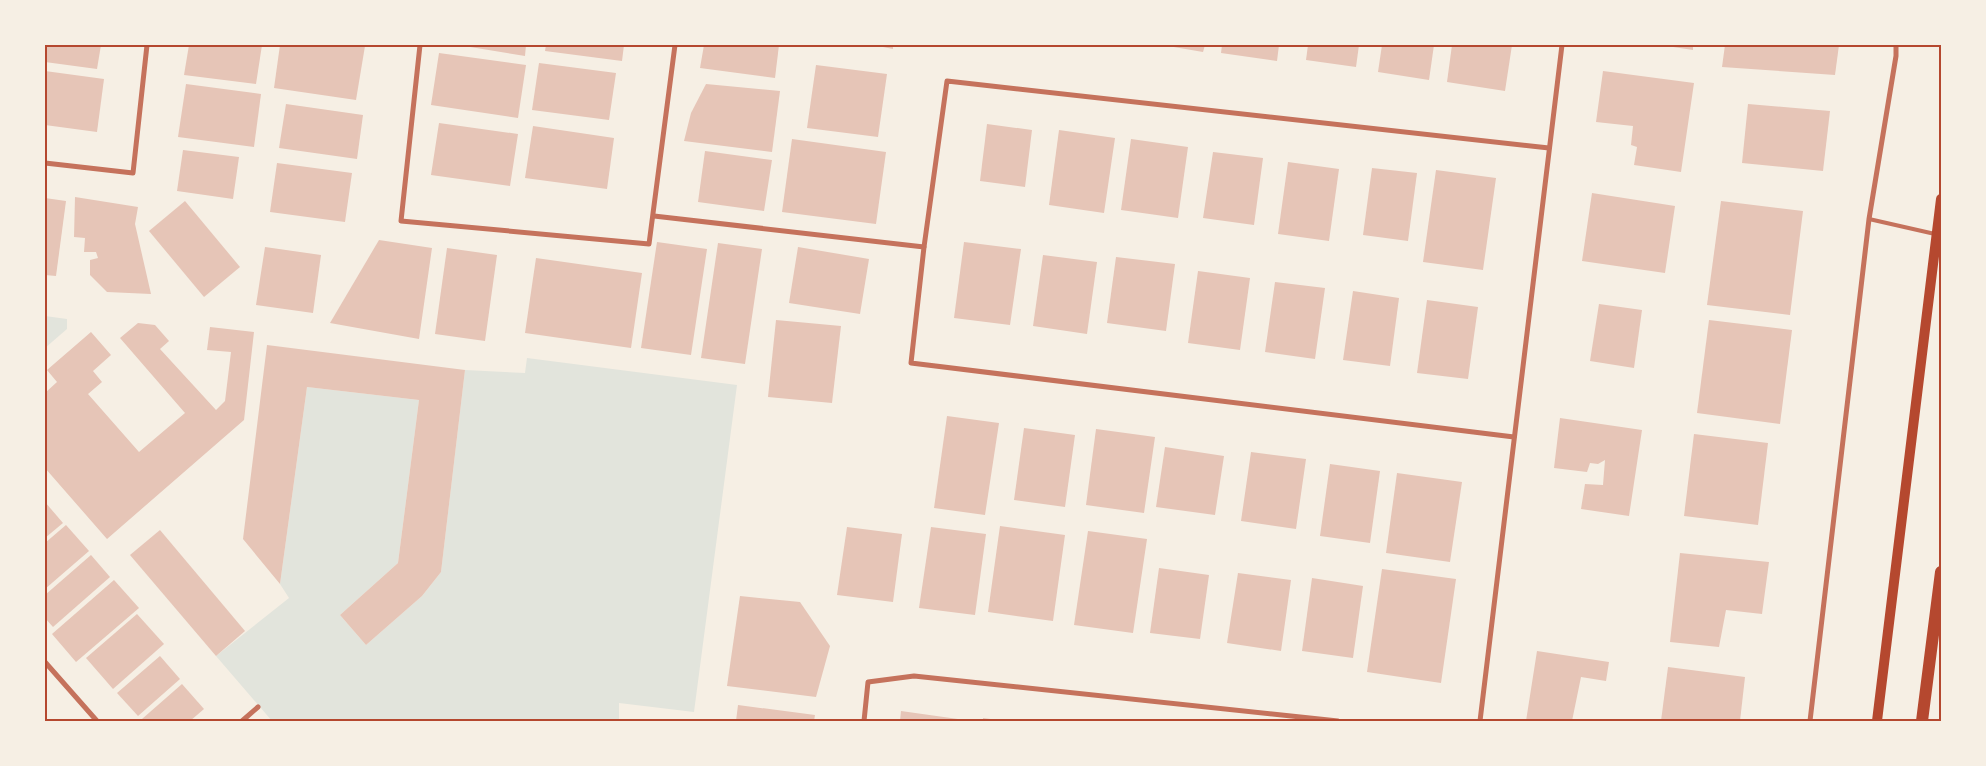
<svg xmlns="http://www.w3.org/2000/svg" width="1986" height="766" viewBox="0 0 1986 766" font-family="'Libre Baskerville',serif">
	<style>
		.green { fill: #e2e4dc }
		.building { fill: #e6c5b7 }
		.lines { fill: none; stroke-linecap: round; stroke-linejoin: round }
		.service { stroke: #c5725c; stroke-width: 4 }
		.minor { stroke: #c5725c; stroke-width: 5 }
		.secondary { stroke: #b5482f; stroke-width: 10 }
		.primary { stroke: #b5482f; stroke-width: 12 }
		.neatline { fill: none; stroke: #b5482f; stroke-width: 2 }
	</style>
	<rect width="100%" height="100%" fill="#f6efe4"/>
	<g class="green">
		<path d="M45 316 67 319V329L45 348Z"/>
		<path d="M527 358 737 385 694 712 619 703V721H272L216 656 289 598 280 584 307 387 419 400 398 563 340 615 366 645 422 596 441 572 465 370 525 373Z"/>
	</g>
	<g class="building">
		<path d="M45 45H101L97 69 45 62Z"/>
		<path d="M189 45H262L256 84 184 75Z"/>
		<path d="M280 45 365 46 356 100 274 88Z"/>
		<path d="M458 45H526L525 56Z"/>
		<path d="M546 45H624L622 61 545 51Z"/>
		<path d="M704 45H779L775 78 700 68Z"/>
		<path d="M873 45H893V49Z"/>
		<path d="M1162 45H1205L1203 52Z"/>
		<path d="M1222 45H1279L1277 61 1221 53Z"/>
		<path d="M1308 45H1359L1356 67 1306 60Z"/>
		<path d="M1382 45H1434L1429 80 1378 72Z"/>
		<path d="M1452 45H1512L1505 91 1447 82Z"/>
		<path d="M1660 45H1693V50Z"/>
		<path d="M1725 45H1839L1835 75 1722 67Z"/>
		<path d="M439 53 526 65 518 118 431 105Z"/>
		<path d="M539 63 616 73 609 120 532 110Z"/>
		<path d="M816 65 887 74 878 137 807 128Z"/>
		<path d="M45 71 104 79 97 132 45 125Z"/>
		<path d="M1603 71 1694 83 1681 172 1634 165 1637 147 1631 145 1633 126 1596 122Z"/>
		<path d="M186 84 261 94 254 147 178 137Z"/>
		<path d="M706 84 780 91 772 152 684 141 691 113Z"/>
		<path d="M286 104 363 115 357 159 279 148Z"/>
		<path d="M1748 104 1830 111 1823 171 1742 163Z"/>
		<path d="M439 123 518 134 510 186 431 175Z"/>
		<path d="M987 124 1032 130 1025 187 980 181Z"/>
		<path d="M533 126 614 138 607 189 525 178Z"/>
		<path d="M1059 130 1115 138 1104 213 1049 205Z"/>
		<path d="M792 139 886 152 876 224 782 212Z"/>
		<path d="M1131 139 1188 147 1178 218 1121 210Z"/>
		<path d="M183 150 239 157 233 199 177 191Z"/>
		<path d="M705 151 772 160 764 211 698 202Z"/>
		<path d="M1213 152 1263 158 1254 225 1203 218Z"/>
		<path d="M1288 162 1339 169 1329 241 1278 234Z"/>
		<path d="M277 163 352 173 345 222 270 212Z"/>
		<path d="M1372 168 1417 173 1408 241 1363 235Z"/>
		<path d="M1436 170 1496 178 1483 270 1423 262Z"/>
		<path d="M1592 193 1675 206 1665 273 1582 261Z"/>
		<path d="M75 197 138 207 135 224 151 294 107 292 90 275V260L98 258 96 252H84L85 238 74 237Z"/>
		<path d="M45 198 66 201 56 276 45 275Z"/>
		<path d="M185 201 240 267 204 297 149 231Z"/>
		<path d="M1721 201 1803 211 1790 315 1707 305Z"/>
		<path d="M379 240 432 248 419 339 330 323Z"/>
		<path d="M657 242 707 249 691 355 641 348Z"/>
		<path d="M964 242 1021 249 1010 325 954 318Z"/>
		<path d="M718 243 762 249 745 364 701 358Z"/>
		<path d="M265 247 321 255 313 313 256 305Z"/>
		<path d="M798 247 869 259 860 314 789 303Z"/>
		<path d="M447 248 497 255 485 341 435 334Z"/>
		<path d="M1043 255 1097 262 1087 334 1033 326Z"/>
		<path d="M1116 257 1175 264 1166 331 1107 323Z"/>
		<path d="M536 258 642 273 631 348 525 333Z"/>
		<path d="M1198 271 1250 278 1240 350 1188 343Z"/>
		<path d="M1275 282 1325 288 1315 359 1265 352Z"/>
		<path d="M1353 291 1399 298 1390 366 1343 360Z"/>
		<path d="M1427 300 1478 307 1468 379 1417 373Z"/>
		<path d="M1599 304 1642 310 1634 368 1590 361Z"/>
		<path d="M776 320 841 326 832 403 768 397Z"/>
		<path d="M1709 320 1792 330 1780 424 1697 413Z"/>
		<path d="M138 323 155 325 169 341 160 349 216 410 225 401 231 352 207 350 210 327 254 332 244 420 107 539 45 468V393L57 382 47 370 91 332 111 355 93 371 102 382 88 394 139 452 185 413 120 338Z"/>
		<path d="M267 345 465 370 441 572 422 596 366 645 340 615 398 563 419 400 307 387 280 584 243 539Z"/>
		<path d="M947 416 999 423 985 515 934 508Z"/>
		<path d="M1560 418 1642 430 1629 516 1581 509 1585 484 1603 485 1605 460 1598 464 1590 463 1587 472 1554 468Z"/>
		<path d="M1024 428 1075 435 1065 507 1014 500Z"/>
		<path d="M1096 429 1155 437 1144 513 1086 505Z"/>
		<path d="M1694 434 1768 443 1758 525 1684 516Z"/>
		<path d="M1165 447 1224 456 1215 515 1156 507Z"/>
		<path d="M1251 452 1306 459 1296 529 1241 521Z"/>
		<path d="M1330 464 1380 471 1370 543 1320 536Z"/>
		<path d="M1397 473 1462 482 1450 562 1386 553Z"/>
		<path d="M45 502 63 523 45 538Z"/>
		<path d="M66 525 89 551 45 589V543Z"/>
		<path d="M1000 526 1065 535 1053 621 988 612Z"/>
		<path d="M847 527 902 534 893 602 837 595Z"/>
		<path d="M931 527 986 534 975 615 919 608Z"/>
		<path d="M160 530 245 631 216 656 130 555Z"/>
		<path d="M1088 531 1147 539 1133 633 1074 625Z"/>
		<path d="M1680 553 1769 562 1762 614 1726 610 1719 647 1670 642Z"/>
		<path d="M91 555 110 577 53 627 45 618V595Z"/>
		<path d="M1159 568 1209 575 1200 639 1150 633Z"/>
		<path d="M1382 569 1456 579 1441 683 1367 672Z"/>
		<path d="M1238 573 1291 580 1281 651 1227 643Z"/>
		<path d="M1312 578 1363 586 1353 658 1302 651Z"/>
		<path d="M114 580 139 608 76 662 52 634Z"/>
		<path d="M740 596 800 602 830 646 816 697 727 686Z"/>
		<path d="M137 614 164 644 113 689 86 658Z"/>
		<path d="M1537 651 1609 662 1606 681 1581 677 1572 721H1526Z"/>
		<path d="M160 656 180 679 138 716 117 693Z"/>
		<path d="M1668 667 1745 677 1740 721H1661Z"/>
		<path d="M182 684 204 709 190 721H144L142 719Z"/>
		<path d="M738 705 815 715 814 721H736Z"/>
		<path d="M901 711 965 720V721H900Z"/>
		<path d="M983 718 998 720V721H983Z"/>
	</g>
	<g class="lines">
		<path class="service" d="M1869 219 1935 234"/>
		<g class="minor">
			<path d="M420 45 401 221 649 244 675 45"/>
			<path d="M45 163 133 173 147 45"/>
			<path d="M654 216 924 247"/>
			<path d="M1514 437 911 363 924 247 947 81 1549 148"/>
			<path d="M45 662 97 721"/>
			<path d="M242 721 258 707"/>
			<path d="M864 721 868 682 914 676 1338 721"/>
			<path d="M1480 721 1562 45"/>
			<path d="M1810 721 1869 219 1896 56V45"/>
		</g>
		<path class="secondary" d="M1877 721 1941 199"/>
		<path class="primary" d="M1922 721 1941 572"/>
	</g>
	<rect width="1986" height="766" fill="none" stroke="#f6efe4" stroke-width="92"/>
	<rect x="46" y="46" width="1894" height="674" class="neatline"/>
</svg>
